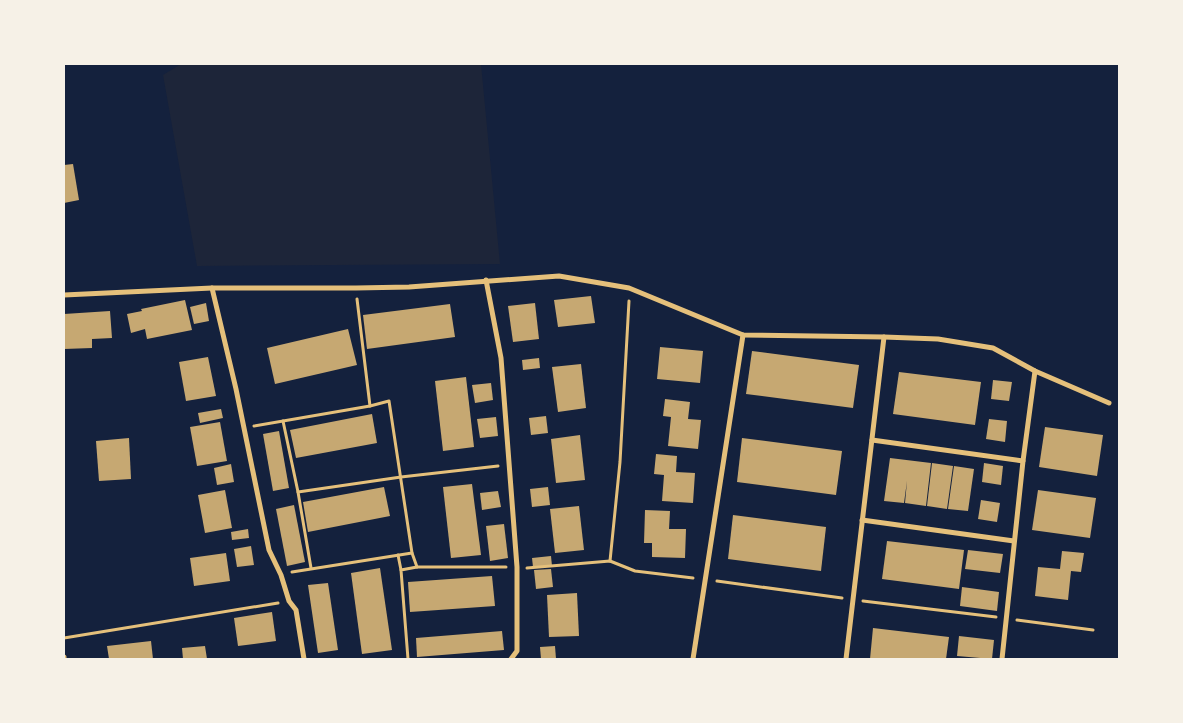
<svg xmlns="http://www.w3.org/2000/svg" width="1183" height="723" viewBox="0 0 1183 723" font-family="'Nunito Sans',sans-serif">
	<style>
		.green { fill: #1d2539 }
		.building { fill: #c6a872 }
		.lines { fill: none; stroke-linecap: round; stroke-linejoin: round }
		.path { stroke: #e5c07b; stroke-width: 3 }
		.minor { stroke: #e5c07b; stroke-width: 5 }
	</style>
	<rect width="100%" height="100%" fill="#14213d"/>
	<path class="green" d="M181 64H481L500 264 197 266 163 75Z"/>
	<g class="building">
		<path d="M73 164 79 200 64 203V165Z"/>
		<path d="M591 296 595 323 558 327 554 300Z"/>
		<path d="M185 300 192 330 147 339 145 329 131 333 127 314 142 311 141 309Z"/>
		<path d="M206 303 209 321 194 324 190 307Z"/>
		<path d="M535 303 539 339 513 342 508 306Z"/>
		<path d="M450 304 455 337 367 349 363 315Z"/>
		<path d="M110 311 112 338 92 339V348L64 349V314Z"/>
		<path d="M348 329 357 365 275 384 267 348Z"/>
		<path d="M660 347 703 351 700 383 657 379Z"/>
		<path d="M752 351 859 365 853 408 746 394Z"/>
		<path d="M208 357 216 396 186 401 179 362Z"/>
		<path d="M539 358 540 368 523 370 522 360Z"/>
		<path d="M581 364 586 408 558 412 552 367Z"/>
		<path d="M899 372 981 382 975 425 893 414Z"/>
		<path d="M466 377 474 447 443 451 435 381Z"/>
		<path d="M993 380 1012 382 1009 401 991 399Z"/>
		<path d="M491 383 493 400 475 403 472 385Z"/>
		<path d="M665 399 690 402 688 419 701 420 698 449 668 446 671 417 663 416Z"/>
		<path d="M221 409 223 418 200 423 198 413Z"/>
		<path d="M372 414 377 443 296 458 290 430Z"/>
		<path d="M546 416 548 433 531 435 529 418Z"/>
		<path d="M496 417 498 436 480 438 477 419Z"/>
		<path d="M989 419 1007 421 1005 442 986 439Z"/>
		<path d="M220 422 227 461 197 466 190 427Z"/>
		<path d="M1045 427 1103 435 1097 476 1039 467Z"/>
		<path d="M279 431 289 488 273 491 263 434Z"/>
		<path d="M580 435 585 480 556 483 551 439Z"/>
		<path d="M129 438 131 479 99 481 96 441Z"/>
		<path d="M742 438 842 451 836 495 737 482Z"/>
		<path d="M656 454 677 456 676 472 695 473 693 503 662 501 664 475 654 474Z"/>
		<path d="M890 458 931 463 926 506 905 503 907 481 904 503 884 501Z"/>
		<path d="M932 463 953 466 947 509 927 506Z"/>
		<path d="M984 463 1003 466 1001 485 982 482Z"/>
		<path d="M231 464 234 482 217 485 214 468Z"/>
		<path d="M954 466 974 469 968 511 948 509Z"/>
		<path d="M472 484 481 555 451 558 443 487Z"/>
		<path d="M384 487 390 516 308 532 303 502Z"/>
		<path d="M548 487 550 505 532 507 530 489Z"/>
		<path d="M225 490 232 528 205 533 198 495Z"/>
		<path d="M1038 490 1096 498 1090 538 1032 530Z"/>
		<path d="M498 491 501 507 482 510 480 493Z"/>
		<path d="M981 500 1000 503 997 522 978 519Z"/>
		<path d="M294 505 305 562 287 566 276 509Z"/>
		<path d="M579 506 584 550 555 553 550 509Z"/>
		<path d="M645 510 670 511 669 529H686L685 558 652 557V543H644Z"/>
		<path d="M733 515 826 527 821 571 728 559Z"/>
		<path d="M504 524 508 558 490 561 486 526Z"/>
		<path d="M248 529 249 538 232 540 231 532Z"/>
		<path d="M887 541 964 550 959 589 882 579Z"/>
		<path d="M251 546 254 565 237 567 234 549Z"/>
		<path d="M968 550 1003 554 1000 573 965 569Z"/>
		<path d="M1062 551 1084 553 1081 572 1071 571 1068 600 1035 596 1038 567 1060 569Z"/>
		<path d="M226 553 230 581 194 586 190 558Z"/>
		<path d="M551 556 552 566 533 567 532 558Z"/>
		<path d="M380 568 392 650 362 654 351 573Z"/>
		<path d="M551 569 553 587 536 589 534 570Z"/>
		<path d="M492 576 495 606 410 612 408 582Z"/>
		<path d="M328 583 338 650 318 653 308 585Z"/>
		<path d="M962 587 999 592 997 611 960 606Z"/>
		<path d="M577 593 579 636 549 637 547 595Z"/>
		<path d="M272 612 276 641 238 646 234 618Z"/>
		<path d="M873 628 949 637 946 659H870Z"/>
		<path d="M502 631 504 650 417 657 416 638Z"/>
		<path d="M959 636 994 640 992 659 957 656Z"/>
		<path d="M151 641 153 659H109L107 646Z"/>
		<path d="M205 646 207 659H183L182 648Z"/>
		<path d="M555 646 556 659H541L540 647Z"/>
	</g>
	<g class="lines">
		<g class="path">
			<path d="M357 299 370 406"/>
			<path d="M283 421 298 492 311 568"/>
			<path d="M254 426 370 406 389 401 412 553 417 567"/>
			<path d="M298 492 401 477 498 466"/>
			<path d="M398 555 401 570"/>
			<path d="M610 561 620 462 629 301"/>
			<path d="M527 568 610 561 635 571 693 578"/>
			<path d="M292 572 412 553"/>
			<path d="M717 581 842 598"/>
			<path d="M863 601 996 617"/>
			<path d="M1017 620 1093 630"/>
			<path d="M64 638 278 603"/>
			<path d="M408 659 401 570 417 567H506"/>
		</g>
		<g class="minor">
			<path d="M486 280 501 358 517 567V651L511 659"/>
			<path d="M212 288 236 389 269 550 281 575 289 601 296 610 304 659"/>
			<path d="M64 295 212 288H356L409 287 559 276 629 288 743 335 884 337 938 339 993 348 1035 371 1109 403"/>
			<path d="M872 440 1023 461"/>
			<path d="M862 520 1014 541"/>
			<path d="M64 657V659"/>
			<path d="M693 659 743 335"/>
			<path d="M846 659 884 337"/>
			<path d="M1002 659 1023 461 1035 371"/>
		</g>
	</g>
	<rect width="1183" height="723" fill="none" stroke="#f6f1e7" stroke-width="130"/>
</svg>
